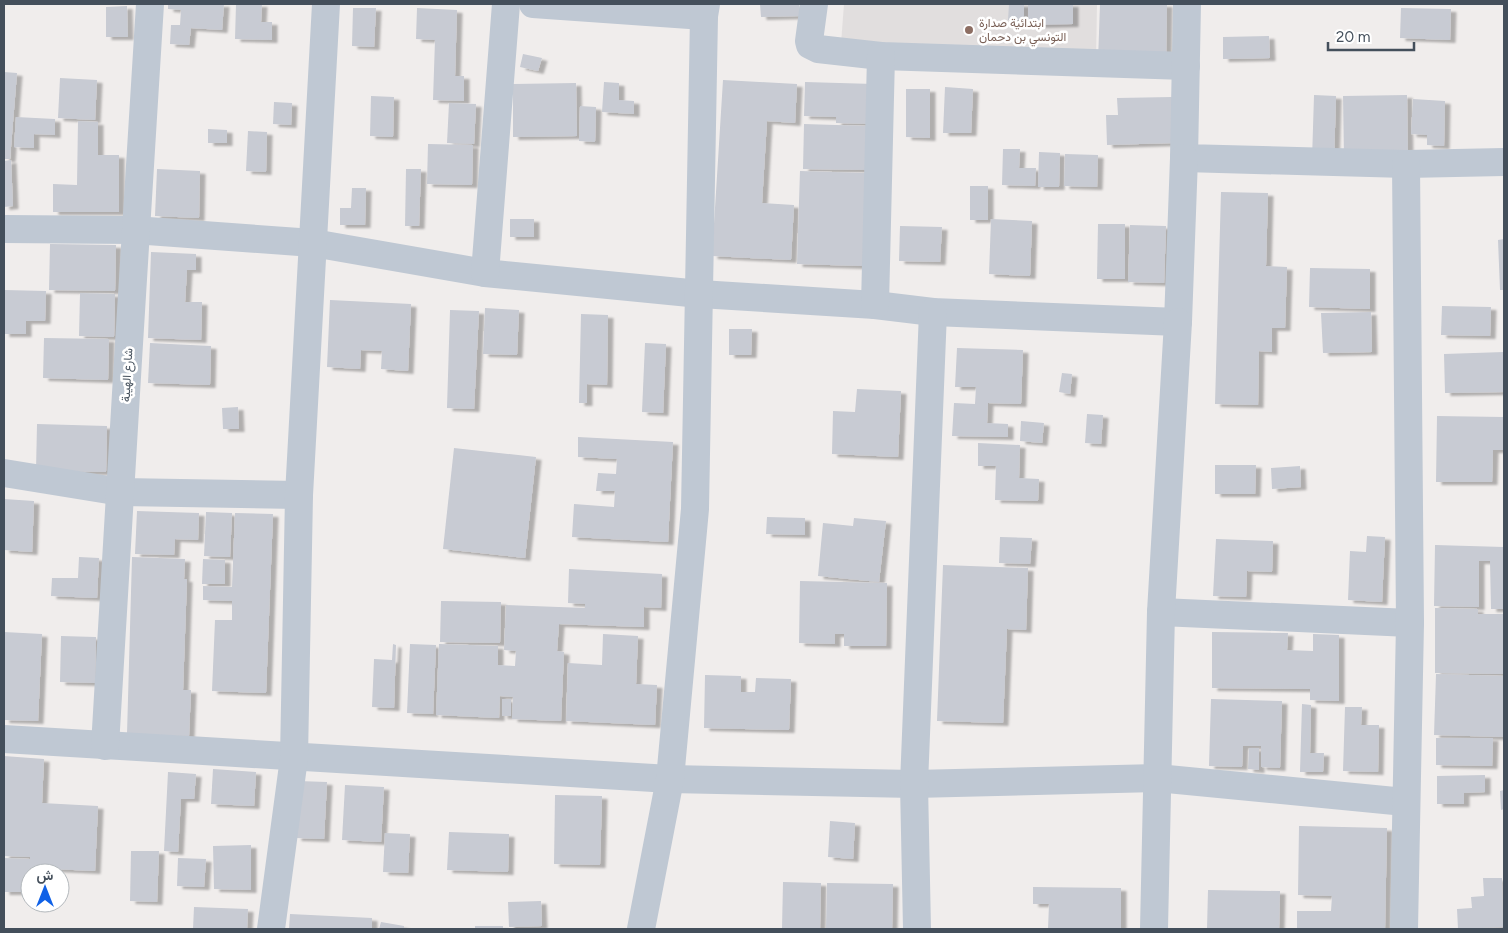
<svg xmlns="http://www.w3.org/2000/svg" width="1508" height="933" viewBox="0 0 1508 933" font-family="Figtree,Vazirmatn,sans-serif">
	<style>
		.education { fill: #e1dede }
		.building { fill: #c8cbd3; filter: url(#shadow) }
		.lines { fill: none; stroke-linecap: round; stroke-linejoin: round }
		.minor { stroke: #bfc8d3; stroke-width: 28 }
		.education-dot { fill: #8d6e63; stroke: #fff; stroke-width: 2 }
		.labels { text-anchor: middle; stroke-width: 5; stroke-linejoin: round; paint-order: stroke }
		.education-label { font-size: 12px; fill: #785e54; stroke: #fff; text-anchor: start }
		.street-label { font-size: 12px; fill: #444f5b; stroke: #fff }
	</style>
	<defs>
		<filter id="shadow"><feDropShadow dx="5.5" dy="3" stdDeviation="1" flood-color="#0004"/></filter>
	</defs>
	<rect width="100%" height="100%" fill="#f0edec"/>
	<path class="education" d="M844 4H1097L1096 61 840 57Z"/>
	<g class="building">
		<path d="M168 4H224L222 30 191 28 189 45 170 44 171 25H180L181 10 168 9Z"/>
		<path d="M236 4H262L261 22H272V40L235 39Z"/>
		<path d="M760 4H799L800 16 761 17Z"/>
		<path d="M1009 4H1024V20H1008Z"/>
		<path d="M1028 4H1073V24L1028 25Z"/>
		<path d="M1100 4H1167L1166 62 1098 61Z"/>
		<path d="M127 6 128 37H106V7Z"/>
		<path d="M353 8H376L374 47 352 46Z"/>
		<path d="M417 8 457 10 455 76H464V101L433 100 435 40 416 39Z"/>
		<path d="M1401 8 1451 9 1450 40 1400 38Z"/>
		<path d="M1269 36 1270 58 1223 59V37Z"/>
		<path d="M523 54 542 58 538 71 520 67Z"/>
		<path d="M4 72 17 73 10 159H4Z"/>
		<path d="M60 78 97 80 95 120 58 118Z"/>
		<path d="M723 80 797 84 795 123 767 121 762 203 794 205 791 260 712 256Z"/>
		<path d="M604 82 619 83V100L634 101V114L602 112Z"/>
		<path d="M805 82 874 84 872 124 836 123V117L804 116Z"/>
		<path d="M576 83 577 136 513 137V84Z"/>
		<path d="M945 87 973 89 971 133H943Z"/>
		<path d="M906 89H930V138L906 137Z"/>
		<path d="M1314 95 1336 96 1334 160H1312Z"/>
		<path d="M1407 95 1408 159 1344 160 1343 96Z"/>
		<path d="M371 96 394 97 393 137 370 136Z"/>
		<path d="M1172 97 1173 143 1107 145 1106 115H1118L1117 98Z"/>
		<path d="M1413 99 1445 101 1444 146 1427 145V135L1411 134Z"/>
		<path d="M274 102 292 103 291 125 273 124Z"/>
		<path d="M449 103 476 104 474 144 447 143Z"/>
		<path d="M580 106 596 107 595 142 579 141Z"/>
		<path d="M16 117 55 119V135L34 134V148L14 147Z"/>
		<path d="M78 121 98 122V155H119V212H53V184L77 185Z"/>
		<path d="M804 124 868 126V170L803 169Z"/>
		<path d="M208 129 227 130V143H208Z"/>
		<path d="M248 131 267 132 266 172 246 171Z"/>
		<path d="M428 144 473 145 472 185 427 184Z"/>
		<path d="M1003 149H1020L1019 168H1036L1035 186 1002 185Z"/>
		<path d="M1039 152 1060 153 1059 187H1038Z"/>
		<path d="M1065 154 1098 155 1097 187 1064 186Z"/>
		<path d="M11 160 13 206 4 207V161Z"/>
		<path d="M157 169 200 171 199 218 155 216Z"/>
		<path d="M406 169H421L419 226H405Z"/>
		<path d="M800 171 866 173 862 266 797 264Z"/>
		<rect x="970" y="186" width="18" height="34"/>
		<path d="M352 188H366L365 225H340V208H351Z"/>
		<path d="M1221 192 1268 193 1266 266 1287 267 1285 328H1272V352L1259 351 1258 405 1215 404Z"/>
		<rect x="510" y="219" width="24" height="18"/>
		<path d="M991 219 1032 221 1030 276 989 274Z"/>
		<path d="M1098 224H1125V279H1097Z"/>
		<path d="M1130 225 1166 226 1164 283 1128 282Z"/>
		<path d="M900 226 942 227 940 262 899 261Z"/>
		<path d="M1504 239V290H1500L1498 240Z"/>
		<path d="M50 244 116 245 115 291 49 290Z"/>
		<path d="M151 252 196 254V270H187L185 302H202L201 340 148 338Z"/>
		<path d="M1310 268 1370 269V309L1309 307Z"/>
		<path d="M4 290 46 291 45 321H26V334H4Z"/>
		<path d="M80 293 115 294 114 337 79 336Z"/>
		<path d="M330 300 411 304 408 371 381 369 382 351 361 350 360 369 327 367Z"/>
		<path d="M1442 306 1491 307 1490 336 1441 335Z"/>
		<path d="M485 308 519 310 517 355 483 354Z"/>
		<path d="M450 310 479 311 474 409 447 408Z"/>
		<path d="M1371 312 1372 352 1323 353 1321 313Z"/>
		<path d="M581 314 608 315 607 385 587 384V403H579Z"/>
		<path d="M729 329H752L751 355H729Z"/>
		<path d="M44 338 109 339 108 380 43 378Z"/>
		<path d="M150 343 211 346 210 385 148 383Z"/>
		<path d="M645 343 666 344 663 413 642 412Z"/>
		<path d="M957 348 1023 350 1021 404 988 403 987 423 1008 424V437L952 436 954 403 975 404 976 387H955Z"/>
		<path d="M1504 352V392L1445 393 1444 354Z"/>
		<path d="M1062 373 1072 374 1070 394 1059 392Z"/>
		<path d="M857 389 901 391 898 457 832 454 833 411 855 412Z"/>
		<path d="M238 407 239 429H223L222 408Z"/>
		<path d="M1087 414 1103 415 1101 444 1085 443Z"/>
		<path d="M1437 416 1504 417V450H1493L1492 482H1436Z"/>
		<path d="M1021 421 1044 423 1042 443 1020 441Z"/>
		<path d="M37 424 107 426 106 472 36 471Z"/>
		<path d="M578 437 673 442 668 542 572 537 574 504 614 507 615 491H596L598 473 616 474 617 459 578 457Z"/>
		<path d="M978 443 1020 445 1019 478 1039 479 1038 501 995 500 996 466H978Z"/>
		<path d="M454 448 536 457 525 558 443 549Z"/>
		<path d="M1215 465H1256L1255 494H1215Z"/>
		<path d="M1300 466 1301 487 1272 489 1271 468Z"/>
		<path d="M4 499 34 501 32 552 4 550Z"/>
		<path d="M137 511 199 513 198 540 175 539 174 555 135 554Z"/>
		<path d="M206 512 232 513 230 557 204 556Z"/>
		<path d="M235 513 273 514 266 693 212 691 215 620H232V601L203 600V586L232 587Z"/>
		<path d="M767 517 805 518V535L766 534Z"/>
		<path d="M854 518 886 521 879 582 818 576 823 523 853 526Z"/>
		<path d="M1367 536 1385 537 1382 602 1348 600 1350 551 1366 552Z"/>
		<path d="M1000 537 1032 538 1030 564 999 563Z"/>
		<path d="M1216 539 1273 541 1272 572 1247 571 1246 597 1213 596Z"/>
		<path d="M1435 545 1504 547V609H1491L1490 561H1479V607L1434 606Z"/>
		<path d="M79 557 99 558 97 598 51 596 52 578H78Z"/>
		<path d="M132 557 185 559 184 579H187L183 690H191L189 736 127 734Z"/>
		<path d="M203 559 225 560V584H202Z"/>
		<path d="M943 565 1028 568 1026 630 1007 629 1003 723 937 721Z"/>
		<path d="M569 569 662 574 661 608 644 607V627L559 624 557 651 564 652 561 721 512 719 513 697 500 696 499 718 436 715 439 644 498 646V665L515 666 516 651 504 650 506 605 585 608V604L568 603Z"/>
		<path d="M800 581 887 583 886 646H844V634H835V644L799 643Z"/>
		<path d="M441 601 501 602 500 643 440 642Z"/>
		<path d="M1435 608 1478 609V614H1504V674L1435 673Z"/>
		<path d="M4 632 42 634 38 721 4 720Z"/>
		<path d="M1212 632 1288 633 1287 650 1313 651V634L1339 635V701L1310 700V689L1212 688Z"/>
		<path d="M603 634 638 636 636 684 657 685 655 725 566 721 568 663 602 665Z"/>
		<path d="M61 636 96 637 95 683 60 682Z"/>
		<path d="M393 644 396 645 394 708 372 707 374 659 392 660Z"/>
		<path d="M410 644 436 645 433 714 407 713Z"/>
		<path d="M1436 674 1504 676V737L1434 735Z"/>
		<path d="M705 675 741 676V692H755L756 678 791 679 789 730 704 728Z"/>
		<rect x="502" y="699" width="9" height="17"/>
		<path d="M1211 699 1282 701 1280 768 1261 767V746H1243L1242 767 1209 766Z"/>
		<path d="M1302 704 1311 705 1310 753H1324L1323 772H1300Z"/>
		<path d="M1345 707H1362L1361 725H1379L1378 772 1343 771Z"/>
		<path d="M1436 738H1493L1492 766 1436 765Z"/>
		<path d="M1249 748H1259V770L1248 769Z"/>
		<path d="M4 756 44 759 42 803 98 806 95 871 30 868 29 892H4V858L30 859V857L4 856Z"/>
		<path d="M213 769 256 772 254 806 211 804Z"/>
		<path d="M168 772 196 774 194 799H181L178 852 164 851Z"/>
		<path d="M1485 775V792L1464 793V804H1437V776Z"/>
		<path d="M298 781 327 782 324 839 296 838Z"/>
		<path d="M345 785 384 787 381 842 342 840Z"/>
		<path d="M1504 790V809L1501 810 1500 791Z"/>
		<path d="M555 795 602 796 600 865 554 864Z"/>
		<path d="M830 821 855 823 853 859 828 857Z"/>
		<path d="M1299 826 1387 828 1385 929H1297V911H1331L1332 896 1298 895Z"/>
		<path d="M449 832 509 834 508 872 447 870Z"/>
		<path d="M385 833 410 834 408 873 383 872Z"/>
		<path d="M251 845V890L214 889 213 846Z"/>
		<path d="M131 851H159L157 902 130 901Z"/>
		<path d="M178 858 206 859 204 887 177 886Z"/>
		<path d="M1483 878H1502L1503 927 1458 929 1457 909 1472 908 1471 897 1484 896Z"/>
		<path d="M783 882 821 883 820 929H782Z"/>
		<path d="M827 883 893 884 892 929H826Z"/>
		<path d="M1033 887 1121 888V929H1048L1049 904H1033Z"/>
		<path d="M1208 890 1280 891 1279 929H1207Z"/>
		<path d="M541 901 542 926 509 927 508 902Z"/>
		<path d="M194 907 248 909 247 929H193Z"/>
		<path d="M290 914 372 918V929H289Z"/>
		<path d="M381 922 404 926V929H379Z"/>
		<rect x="475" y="926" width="28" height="3"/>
	</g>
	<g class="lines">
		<g class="minor">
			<path d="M533 4 704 16 706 4"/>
			<path d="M814 4 809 41 810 45 818 49 881 56 1186 66"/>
			<path d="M1187 4 1184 158 1406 164 1504 162"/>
			<path d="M4 229 134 230 313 243 485 273 700 294 875 305 933 312 1178 322 1184 158"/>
			<path d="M485 273 506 4"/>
			<path d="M875 305 881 56"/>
			<path d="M4 473 121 492 299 495"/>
			<path d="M1161 612 1410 623"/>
			<path d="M4 739 670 779 914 784 1157 778 1405 802"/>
			<path d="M105 746C121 499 133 251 150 4"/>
			<path d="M271 929 294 758 299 495 326 4"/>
			<path d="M641 929 670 779 695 509 704 16"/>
			<path d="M917 929 914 784 933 312"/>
			<path d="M1154 929 1161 612 1178 322"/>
			<path d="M1404 929 1410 623 1406 164"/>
		</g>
	</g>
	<circle class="education-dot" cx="969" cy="30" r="5"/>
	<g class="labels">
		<g class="education-label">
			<text x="979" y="27">ابتدائية صدارة<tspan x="979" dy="14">التونسي بن دحمان</tspan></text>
		</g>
		<g class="street-label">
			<text transform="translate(127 375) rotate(-87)" y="4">شارع الهيبة</text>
		</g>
	</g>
	<rect width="1508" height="933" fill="none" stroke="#444f5b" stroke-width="10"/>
	<g transform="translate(45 888)"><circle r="24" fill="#ffffff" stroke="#b4b9bd"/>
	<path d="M0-4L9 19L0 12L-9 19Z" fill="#1061e7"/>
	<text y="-8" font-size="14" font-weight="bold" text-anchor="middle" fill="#444f5b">ش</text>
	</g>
	<path d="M1328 42v8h86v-8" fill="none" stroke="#444f5b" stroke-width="2.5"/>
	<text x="1336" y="42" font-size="15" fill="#444f5b" stroke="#ffffff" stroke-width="4" paint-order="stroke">20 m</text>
</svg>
